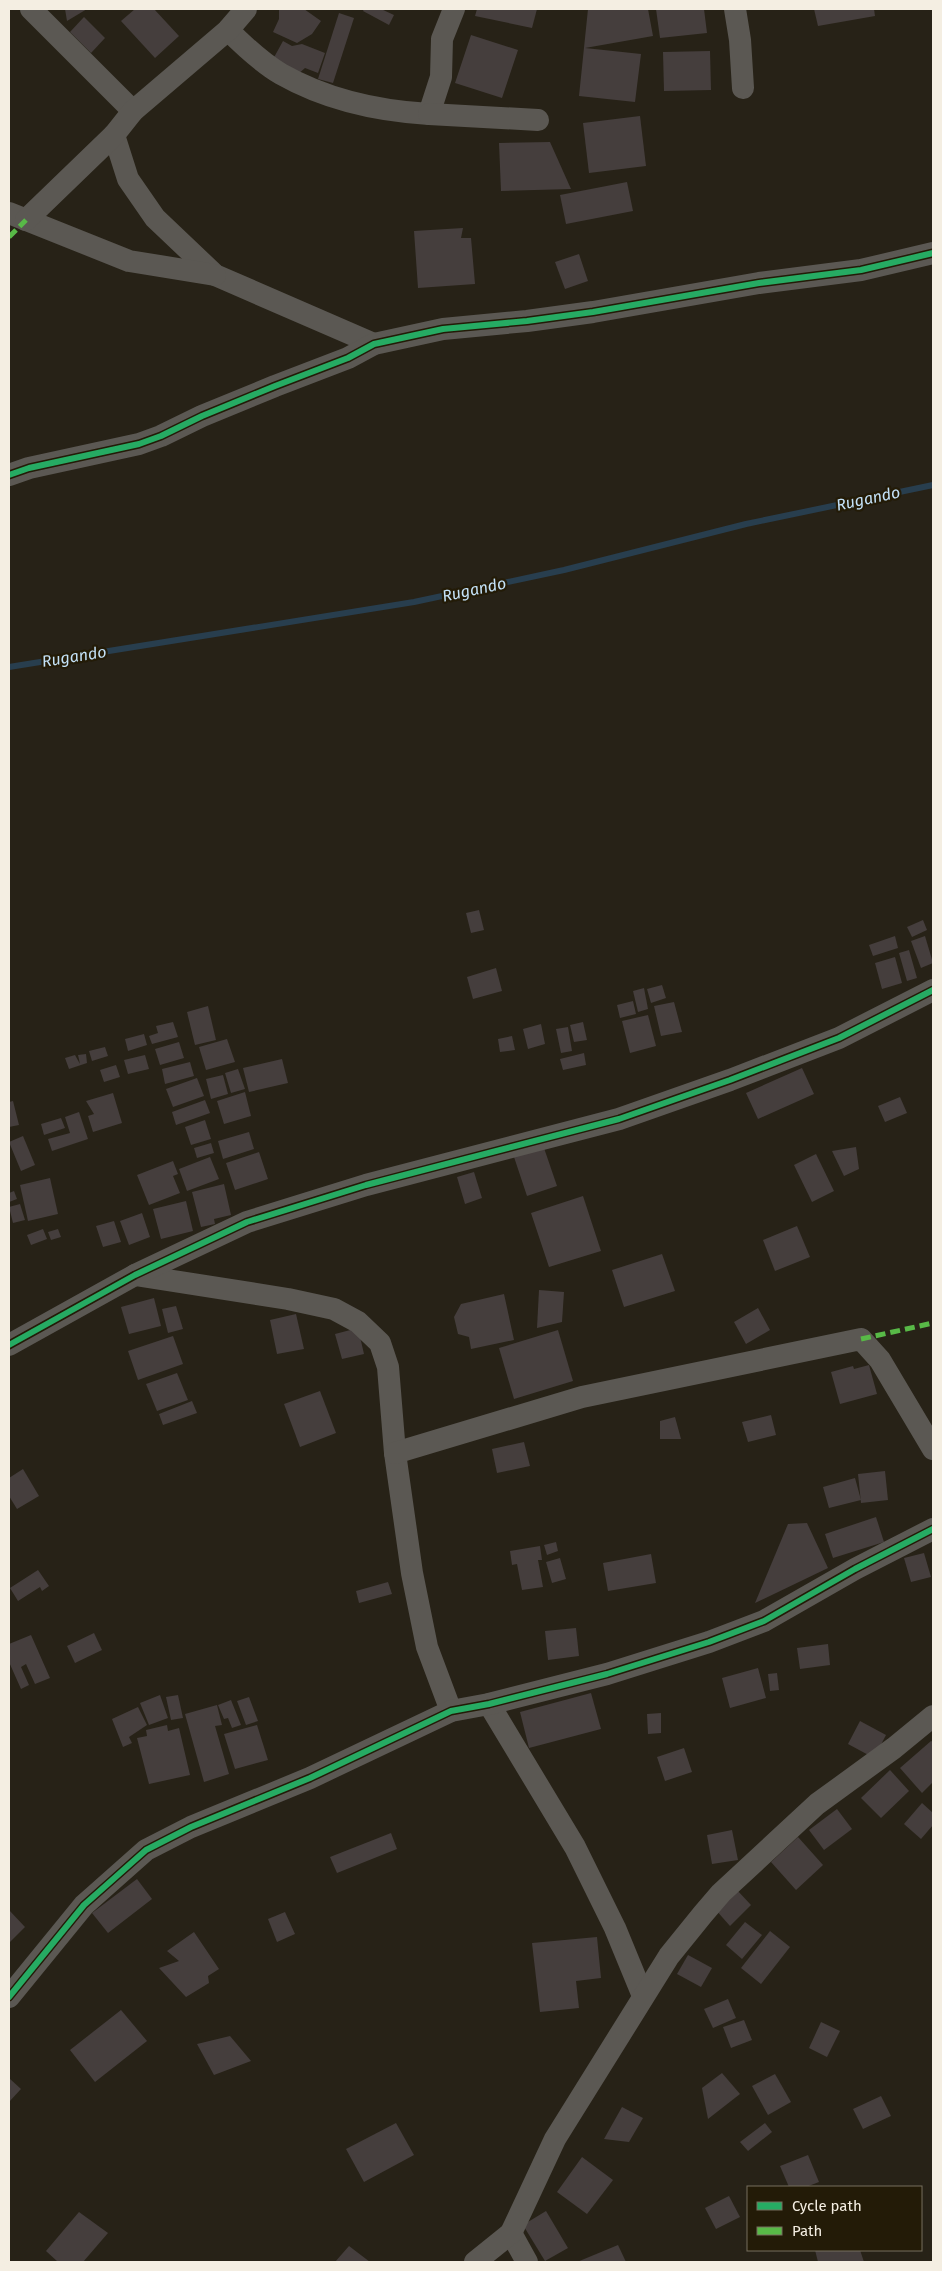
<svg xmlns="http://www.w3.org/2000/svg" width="942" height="2271" viewBox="0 0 942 2271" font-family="'Fira Sans',sans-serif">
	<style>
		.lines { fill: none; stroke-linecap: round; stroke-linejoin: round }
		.stream { stroke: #283e4e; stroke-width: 6 }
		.building { fill: #453e3d }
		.minor { stroke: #5b5853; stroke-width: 22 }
		.quiet { stroke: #58b947; stroke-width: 5; stroke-dasharray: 10 5; stroke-linecap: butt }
		.cycleway-casing { stroke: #231b07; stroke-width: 9 }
		.cycleway { stroke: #26ab63; stroke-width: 6 }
		.labels { text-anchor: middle; stroke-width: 4.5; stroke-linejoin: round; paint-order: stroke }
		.water-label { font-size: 16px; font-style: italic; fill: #c4e2f8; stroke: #231b07 }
	</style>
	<rect width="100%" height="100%" fill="#272217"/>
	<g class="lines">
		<path class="stream" d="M9 667 414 602 564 570 746 524 933 485"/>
	</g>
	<g class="building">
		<path d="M65 9H87L67 21Z"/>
		<path d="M135 9H154L179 36 155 58 121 21Z"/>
		<path d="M279 9H304L321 21 312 34 297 43 273 32 279 19Z"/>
		<path d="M364 9H381L394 15 389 25 363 11Z"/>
		<path d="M477 9H537L532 28 475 16Z"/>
		<path d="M588 9H648L653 36 585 48 641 54 635 102 579 96Z"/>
		<path d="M656 9H704L707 33 660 38Z"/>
		<path d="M814 9H874L875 16 818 26Z"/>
		<path d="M339 13 354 18 333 83 318 79Z"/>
		<path d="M84 17 105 38 91 53 70 32Z"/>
		<path d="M471 35 518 50 502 98 455 83Z"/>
		<path d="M283 41 292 46 302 44 325 53 318 73 305 68 297 75 272 61Z"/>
		<path d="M710 51 711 90 664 91 663 52Z"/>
		<path d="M640 116 646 166 589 173 583 123Z"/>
		<path d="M550 142 571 189 501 191 499 143Z"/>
		<path d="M627 182 633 211 566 224 560 195Z"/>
		<path d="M463 228 461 238H471L475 284 418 288 414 231Z"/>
		<path d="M579 254 588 281 565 289 555 262Z"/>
		<path d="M479 910 484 930 471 933 466 913Z"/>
		<path d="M923 920 927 930 912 937 907 927Z"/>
		<path d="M895 936 898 948 873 956 869 945Z"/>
		<path d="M925 936 933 963 921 968 911 941Z"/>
		<path d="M909 950 917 978 907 981 899 953Z"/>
		<path d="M895 957 902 983 882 989 875 963Z"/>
		<path d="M496 968 502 991 473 999 467 977Z"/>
		<path d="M662 985 666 998 651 1003 647 989Z"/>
		<path d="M644 988 648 1009 638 1012 633 991Z"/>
		<path d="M633 1001 636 1014 620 1018 617 1005Z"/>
		<path d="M674 1002 682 1032 661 1036 654 1006Z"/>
		<path d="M208 1006 216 1040 195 1045 187 1012Z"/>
		<path d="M648 1015 656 1046 630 1053 622 1021Z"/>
		<path d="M173 1022 178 1037 152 1044 149 1036 158 1033 156 1026Z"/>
		<path d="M583 1022 587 1040 574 1042 570 1025Z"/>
		<path d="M541 1024 545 1044 528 1049 523 1029Z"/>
		<path d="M568 1027 572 1051 561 1053 556 1029Z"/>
		<path d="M144 1034 147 1045 128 1051 125 1039Z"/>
		<path d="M512 1036 515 1050 500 1052 498 1039Z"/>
		<path d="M227 1039 235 1062 206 1070 199 1047Z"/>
		<path d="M179 1042 184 1058 160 1065 155 1049Z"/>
		<path d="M105 1047 108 1056 92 1061 89 1051Z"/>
		<path d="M584 1053 586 1065 563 1070 560 1059Z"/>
		<path d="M86 1054 87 1063 69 1069 65 1058 75 1055 80 1064 78 1055Z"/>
		<path d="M145 1055 149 1069 128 1074 124 1060Z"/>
		<path d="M282 1059 288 1083 249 1092 243 1068Z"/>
		<path d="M190 1062 194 1076 165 1084 162 1069Z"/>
		<path d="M116 1065 120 1077 104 1082 100 1070Z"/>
		<path d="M802 1068 814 1094 758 1119 746 1093Z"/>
		<path d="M238 1069 245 1089 231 1093 225 1073Z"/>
		<path d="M223 1075 228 1094 211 1099 206 1079Z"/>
		<path d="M197 1078 204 1096 173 1107 166 1089Z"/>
		<path d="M245 1092 251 1116 224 1124 217 1101Z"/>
		<path d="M113 1093 122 1123 93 1132 88 1116 94 1114 86 1101Z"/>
		<path d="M900 1097 907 1113 885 1122 878 1106Z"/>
		<path d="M205 1100 210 1113 176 1125 172 1112Z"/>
		<path d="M13 1101 19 1125 9 1127V1102Z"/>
		<path d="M79 1112 88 1139 52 1151 48 1139 70 1133 65 1117Z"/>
		<path d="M61 1118 65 1128 44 1135 41 1124Z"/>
		<path d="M205 1120 211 1139 191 1145 185 1127Z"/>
		<path d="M249 1132 254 1149 223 1159 218 1141Z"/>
		<path d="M23 1136 35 1165 21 1171 9 1142Z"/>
		<path d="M211 1143 214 1153 197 1158 194 1148Z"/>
		<path d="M856 1147 859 1169 844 1176 832 1151Z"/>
		<path d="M544 1148 557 1186 527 1196 514 1157Z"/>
		<path d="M259 1152 268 1179 235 1190 226 1163Z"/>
		<path d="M816 1154 834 1191 812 1202 794 1165Z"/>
		<path d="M210 1157 219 1179 187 1191 179 1169Z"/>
		<path d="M173 1161 178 1174 173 1176 180 1193 149 1205 137 1175Z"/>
		<path d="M474 1172 482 1198 465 1204 457 1177Z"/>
		<path d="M50 1178 58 1214 28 1221 20 1185Z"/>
		<path d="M224 1184 231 1215 214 1219 215 1224 201 1227 192 1192Z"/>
		<path d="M14 1191 17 1199 9 1202V1193Z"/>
		<path d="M583 1196 601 1251 549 1267 531 1213Z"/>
		<path d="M186 1201 193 1231 161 1239 153 1209Z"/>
		<path d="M20 1204 25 1220 13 1223 9 1207Z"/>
		<path d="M142 1213 150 1237 129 1245 120 1221Z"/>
		<path d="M114 1221 121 1242 103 1247 96 1226Z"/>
		<path d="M797 1226 810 1257 775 1271 763 1240Z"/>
		<path d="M43 1229 47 1239 31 1245 27 1235Z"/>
		<path d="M58 1229 61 1237 51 1240 48 1232Z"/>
		<path d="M662 1254 675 1291 624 1307 612 1270Z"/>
		<path d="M539 1290 564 1292 562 1322 537 1328Z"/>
		<path d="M504 1294 514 1340 471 1349 469 1337 458 1334 454 1317 461 1304Z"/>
		<path d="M154 1298 161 1326 129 1334 121 1307Z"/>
		<path d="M176 1306 183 1329 168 1333 162 1309Z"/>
		<path d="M758 1308 770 1330 746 1344 734 1322Z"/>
		<path d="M296 1314 304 1349 277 1354 270 1320Z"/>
		<path d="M358 1328 364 1354 342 1359 335 1334Z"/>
		<path d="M558 1330 573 1381 514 1399 499 1348Z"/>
		<path d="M173 1336 183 1364 138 1380 128 1351Z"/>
		<path d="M869 1365 877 1394 840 1404 831 1372 853 1366 854 1369Z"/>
		<path d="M177 1373 188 1400 157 1411 146 1384Z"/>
		<path d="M320 1391 336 1433 300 1447 284 1404Z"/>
		<path d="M192 1401 197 1413 163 1425 159 1414Z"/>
		<path d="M771 1415 776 1435 748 1442 742 1422Z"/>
		<path d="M675 1417 681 1439H660V1421Z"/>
		<path d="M524 1442 530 1466 497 1473 492 1449Z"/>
		<path d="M23 1469 39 1496 17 1509 9 1496V1478Z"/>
		<path d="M885 1471 888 1500 861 1503 858 1474Z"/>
		<path d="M855 1478 861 1500 829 1508 823 1487Z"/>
		<path d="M876 1517 884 1542 833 1558 825 1534Z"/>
		<path d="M807 1523 828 1568 755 1603 788 1524Z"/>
		<path d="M556 1542 558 1551 547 1555 544 1545Z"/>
		<path d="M540 1546 542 1560H538L543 1587 522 1590 517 1564 512 1565 510 1551Z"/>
		<path d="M924 1553 931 1577 911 1582 904 1558Z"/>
		<path d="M651 1554 656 1583 608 1591 603 1563Z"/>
		<path d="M560 1558 566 1579 552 1583 546 1562Z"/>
		<path d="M38 1570 49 1586 42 1591 40 1587 18 1601 10 1588Z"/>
		<path d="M388 1582 392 1594 359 1603 356 1591Z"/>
		<path d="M576 1628 579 1656 548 1660 545 1631Z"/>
		<path d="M94 1633 102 1650 75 1663 67 1646Z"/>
		<path d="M31 1635 50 1678 35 1684 26 1664 21 1667 29 1685 21 1689 9 1662V1644Z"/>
		<path d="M828 1644 830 1665 800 1669 797 1648Z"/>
		<path d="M758 1668 766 1698 730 1708 722 1678Z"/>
		<path d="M777 1673 779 1690 770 1691 768 1674Z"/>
		<path d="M591 1693 601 1729 529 1748 520 1712Z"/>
		<path d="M160 1695 168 1718 149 1725 140 1703Z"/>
		<path d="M178 1695 183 1718 171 1720 166 1697Z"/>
		<path d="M249 1697 258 1721 246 1725 237 1701Z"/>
		<path d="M231 1700 241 1725 232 1728 228 1718 224 1719 218 1705Z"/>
		<path d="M217 1705 222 1725 215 1726 229 1774 204 1782 185 1714Z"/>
		<path d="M138 1707 147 1725 129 1737 132 1743 123 1747 112 1719Z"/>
		<path d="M661 1713V1733L648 1734 647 1714Z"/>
		<path d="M860 1721 886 1735 874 1758 848 1744Z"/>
		<path d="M167 1725 168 1731 179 1728 190 1775 149 1784 137 1738 147 1736 146 1730Z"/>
		<path d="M257 1725 268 1760 235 1769 224 1734Z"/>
		<path d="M931 1741 933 1742V1782L922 1793 900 1768Z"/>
		<path d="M684 1748 692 1772 665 1781 657 1757Z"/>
		<path d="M890 1770 909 1791 881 1818 861 1798Z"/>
		<path d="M922 1803 933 1813V1825L921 1839 904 1824Z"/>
		<path d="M837 1809 852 1829 824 1850 809 1830Z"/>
		<path d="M732 1830 738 1860 712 1864 707 1835Z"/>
		<path d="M391 1833 397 1849 337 1873 330 1857Z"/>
		<path d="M798 1837 823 1865 796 1890 771 1862Z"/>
		<path d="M137 1879 152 1899 108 1933 92 1913Z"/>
		<path d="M736 1889 751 1905 730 1926 715 1909Z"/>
		<path d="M9 1910 25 1927 9 1943Z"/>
		<path d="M285 1912 295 1934 277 1942 268 1919Z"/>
		<path d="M745 1922 762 1935 742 1959 726 1945Z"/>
		<path d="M770 1931 790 1947 761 1984 741 1968Z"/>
		<path d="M194 1932 219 1969 208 1976 209 1983 186 1997 159 1968 179 1961 167 1951Z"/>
		<path d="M597 1937 601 1978 576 1981 579 2008 540 2012 532 1943Z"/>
		<path d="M688 1955 712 1968 701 1987 677 1974Z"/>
		<path d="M728 1999 736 2018 713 2028 704 2009Z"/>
		<path d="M121 2010 147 2041 95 2082 70 2050Z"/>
		<path d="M744 2020 752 2040 731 2048 723 2027Z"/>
		<path d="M821 2022 840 2031 827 2057 809 2048Z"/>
		<path d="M230 2036 251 2061 214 2075 197 2044Z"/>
		<path d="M722 2073 740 2094 708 2119 702 2088Z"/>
		<path d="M775 2074 791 2102 768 2115 752 2086Z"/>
		<path d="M9 2078 21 2089 9 2102Z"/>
		<path d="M881 2096 891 2116 863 2129 853 2109Z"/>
		<path d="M622 2107 643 2118 629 2142 604 2139Z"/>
		<path d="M396 2123 414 2155 364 2182 346 2149Z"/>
		<path d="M765 2123 772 2132 748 2151 740 2142Z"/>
		<path d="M808 2155 819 2182 806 2187H789L780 2166Z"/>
		<path d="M582 2157 613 2180 587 2214 557 2192Z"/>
		<path d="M729 2196 740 2217 716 2229 705 2208Z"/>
		<path d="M546 2211 568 2248 545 2261 523 2225Z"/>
		<path d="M79 2212 108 2233 83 2262H58L46 2251Z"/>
		<path d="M618 2245 626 2262H577Z"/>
		<path d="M349 2246 370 2262H335Z"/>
		<path d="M815 2250H860L864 2262H818Z"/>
	</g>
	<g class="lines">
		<g class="minor">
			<path d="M31 9 133 111"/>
			<path d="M735 9 740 40 743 88"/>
			<path d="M228 30C244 46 262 63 281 74 325 99 379 111 429 114L441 77 442 39 454 9"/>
			<path d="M429 114 538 120"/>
			<path d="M114 135 128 179 155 218 215 275 374 344"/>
			<path d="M9 213 129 261 215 275"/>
			<path d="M26 220 114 135 133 111 228 30 246 9"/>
			<path d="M9 475 29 468 139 444 161 436 202 416 275 386 348 358 374 344 443 329 527 321 593 312 759 283 861 270 933 253"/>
			<path d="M135 1275 288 1299 334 1309 358 1322 380 1343 388 1367 395 1453 412 1573 427 1647 451 1711"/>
			<path d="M9 1345 135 1275 247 1222 366 1185 619 1119 730 1080 839 1038 933 990"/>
			<path d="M395 1453 582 1397 861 1339 880 1360 933 1449"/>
			<path d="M489 1704 575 1847 615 1928 643 1996"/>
			<path d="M9 1997 84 1905 146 1850 191 1827 310 1778 451 1711 489 1704 607 1674 709 1642 764 1621 855 1569 933 1529"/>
			<path d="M511 2233 527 2262"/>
			<path d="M475 2262 511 2233 555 2139 669 1956 703 1914 721 1893 817 1804 894 1748 933 1716"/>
		</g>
		<g class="quiet">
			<path d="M9 237 26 220"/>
			<path d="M861 1339 933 1323"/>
		</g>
		<defs>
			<g id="cycleway">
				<path d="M9 475 29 468 139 444 161 436 202 416 275 386 348 358 374 344 443 329 527 321 593 312 759 283 861 270 933 253"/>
				<path d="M9 1345 135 1275 247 1222 366 1185 619 1119 730 1080 839 1038 933 990"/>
				<path d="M9 1997 84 1905 146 1850 191 1827 310 1778 451 1711 489 1704 607 1674 709 1642 764 1621 855 1569 933 1529"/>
			</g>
		</defs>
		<use href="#cycleway" class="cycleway-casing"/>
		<use href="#cycleway" class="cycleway"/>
	</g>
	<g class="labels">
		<g class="water-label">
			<text transform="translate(868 498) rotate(-12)" y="6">Rugando</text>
			<text transform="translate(474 589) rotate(-12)" y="6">Rugando</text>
			<text transform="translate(74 656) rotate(-9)" y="6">Rugando</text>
		</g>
	</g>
	<rect width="942" height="2271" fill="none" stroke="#f4eee2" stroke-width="20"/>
	<rect x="747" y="2186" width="175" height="65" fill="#231b07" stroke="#776f5f"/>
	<rect x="757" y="2202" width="25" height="8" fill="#26ab63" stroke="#776f5f"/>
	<text x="792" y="2211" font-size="15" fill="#f4eee2">Cycle path</text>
	<rect x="757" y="2227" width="25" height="8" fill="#58b947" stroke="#776f5f"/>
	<text x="792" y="2236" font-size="15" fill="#f4eee2">Path</text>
</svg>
